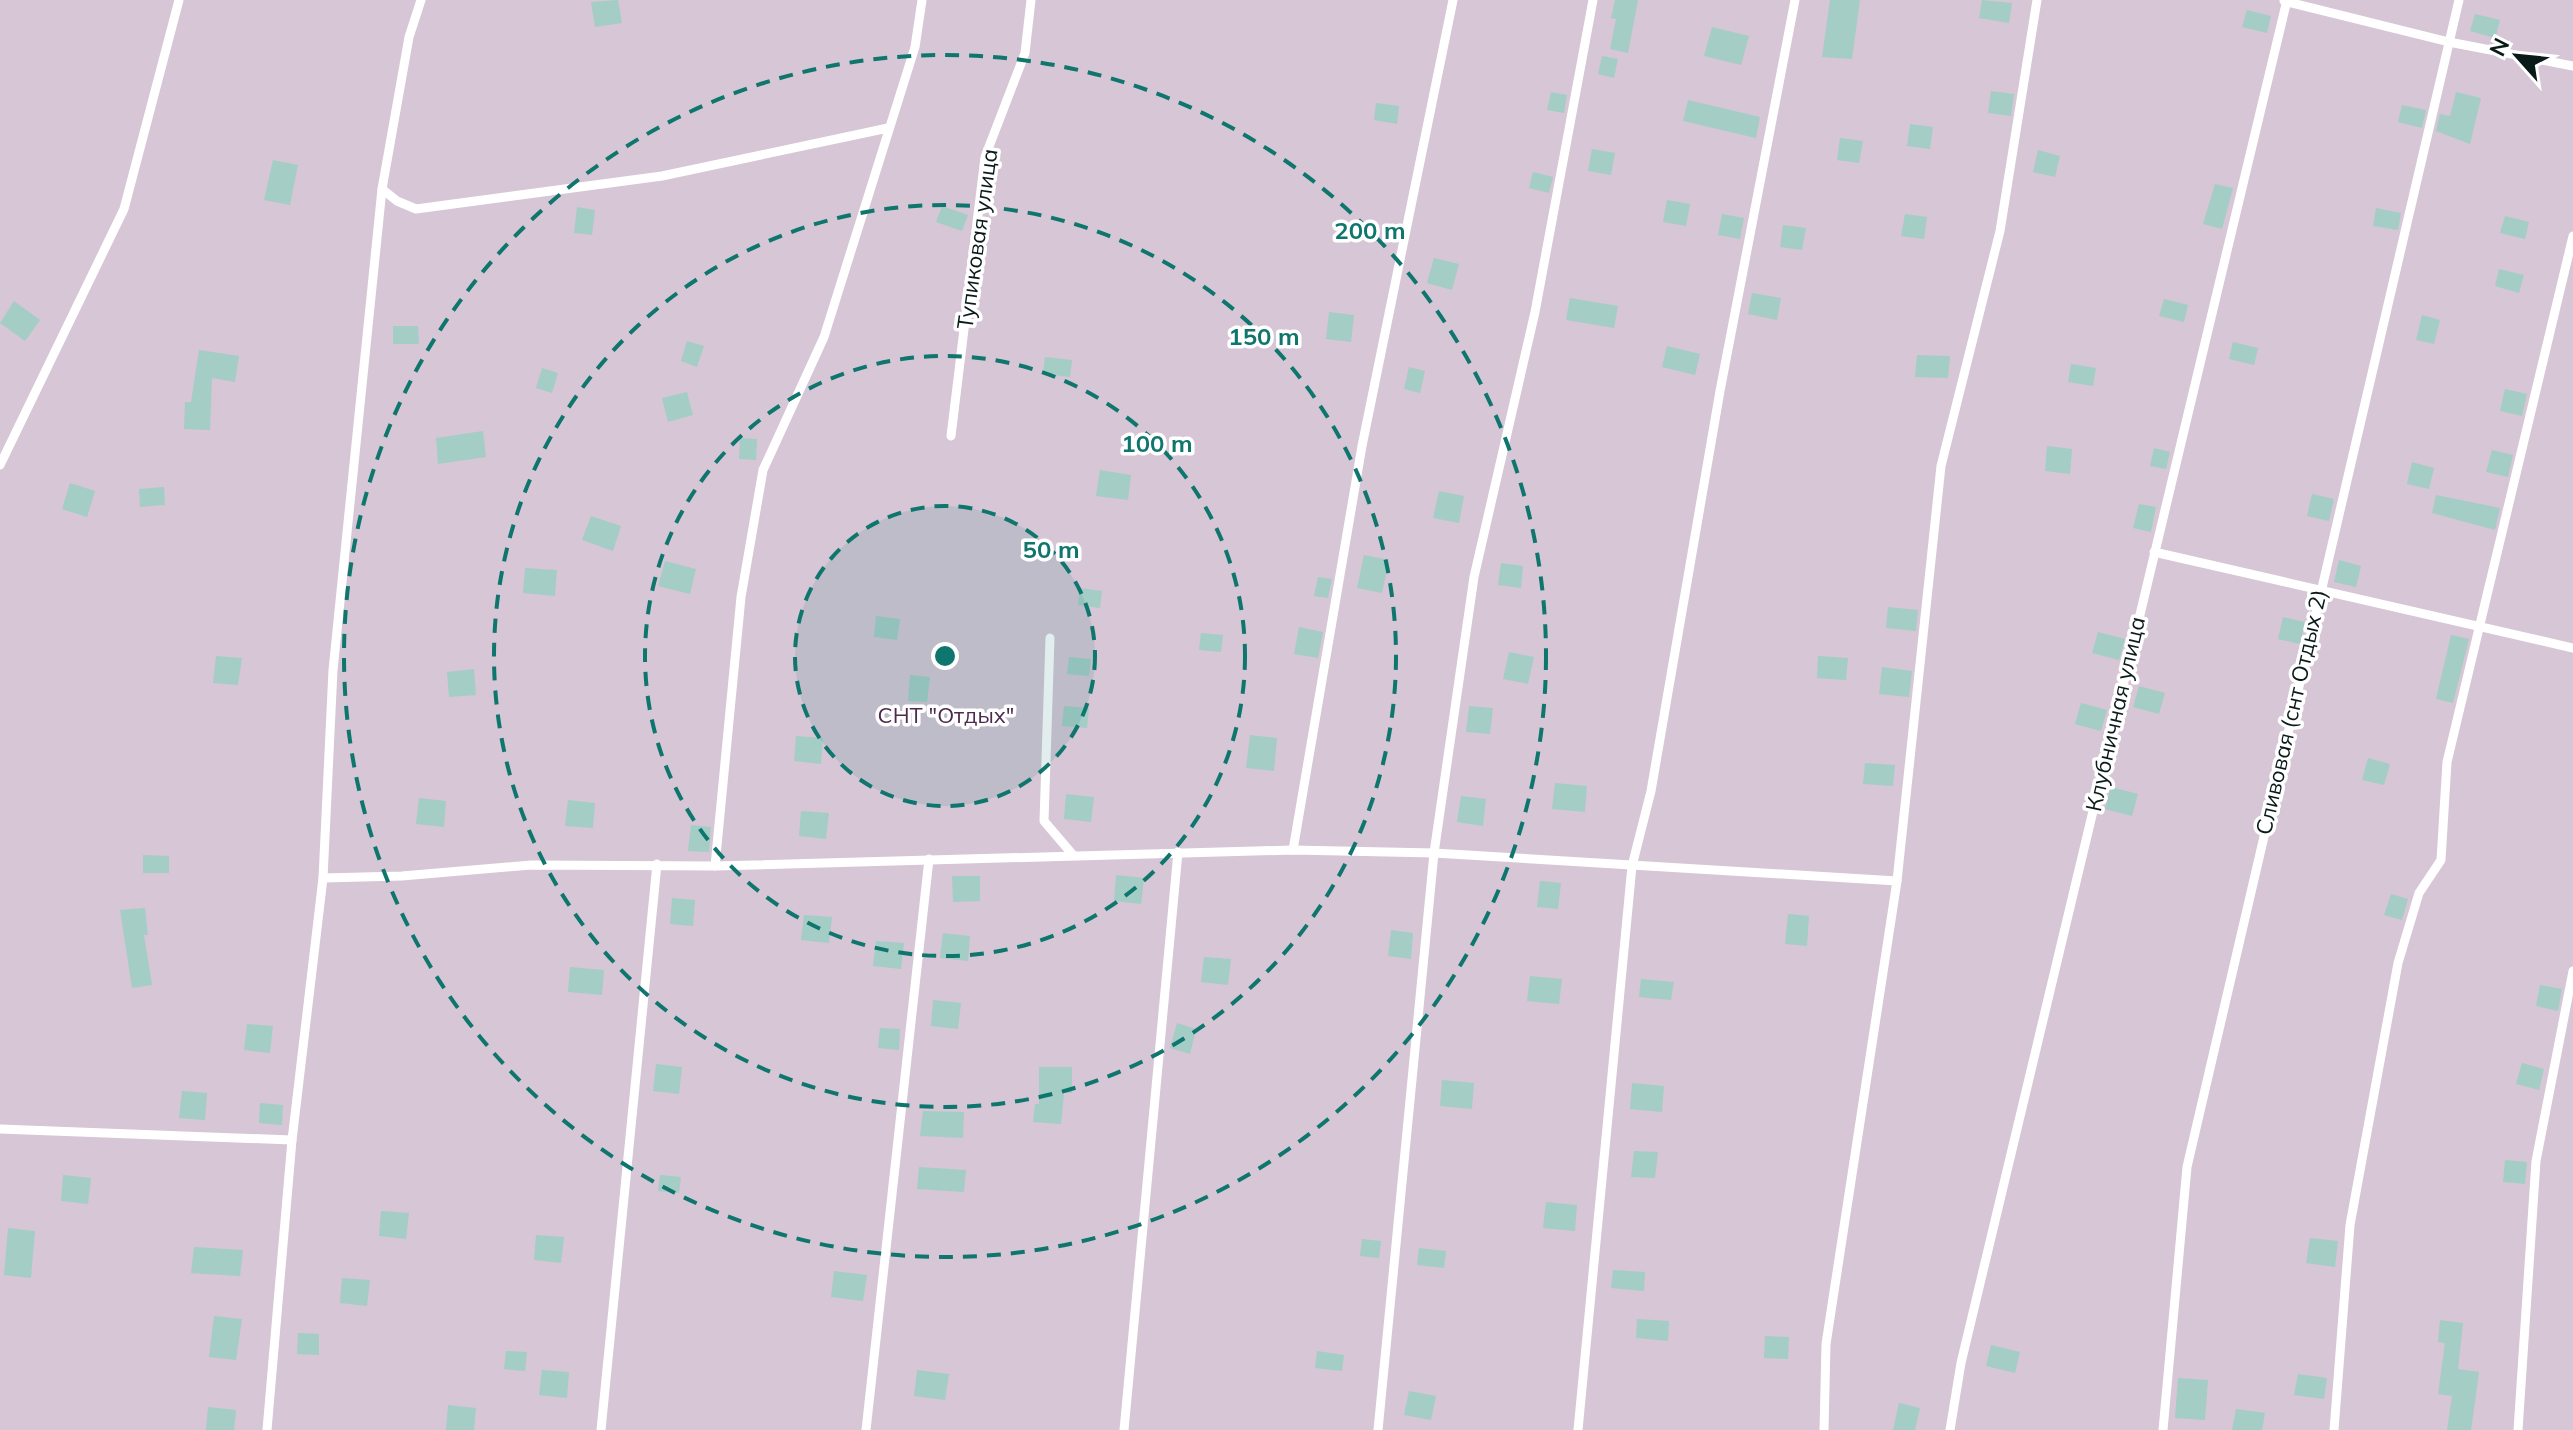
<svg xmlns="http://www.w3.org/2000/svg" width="2573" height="1430" viewBox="0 0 2573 1430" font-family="Mulish,sans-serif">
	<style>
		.green { fill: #d6c6d6 }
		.building { fill: #a4cdc6 }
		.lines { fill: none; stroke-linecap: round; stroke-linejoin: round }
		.lane { stroke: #fff; stroke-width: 9 }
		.ring { fill: none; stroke: #0f766e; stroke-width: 4; stroke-dasharray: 14 10 }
		.labels { text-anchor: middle; stroke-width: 7; stroke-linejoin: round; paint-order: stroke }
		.street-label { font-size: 22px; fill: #0a1a18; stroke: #fff }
		.park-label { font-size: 22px; fill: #4d2a4e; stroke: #fff }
		.centre { fill: #0f766e; stroke: #fff; stroke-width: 4 }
		.ring-label { font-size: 24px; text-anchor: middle; font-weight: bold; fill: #0f766e; stroke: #fff; stroke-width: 7; stroke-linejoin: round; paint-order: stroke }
	</style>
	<rect width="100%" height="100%" fill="#dcfef8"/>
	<rect class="green" x="0" y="0" width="2573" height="1430"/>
	<g class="building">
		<path d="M618 0 622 23 595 27 591 2Z"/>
		<path d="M1615 0H1638L1628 53 1610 49 1616 19 1611 18Z"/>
		<path d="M1830 0H1860L1852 59 1822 57Z"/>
		<path d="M1982 0 2012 3 2009 23 1979 18Z"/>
		<path d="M2247 10 2271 16 2267 33 2242 27Z"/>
		<path d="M2475 14 2500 20 2495 38 2470 31Z"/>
		<path d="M1712 27 1749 36 1741 65 1704 56Z"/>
		<path d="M1602 56 1618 59 1614 78 1598 74Z"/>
		<path d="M1991 91 2014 94 2011 116 1988 113Z"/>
		<path d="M1551 92 1567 95 1564 113 1547 110Z"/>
		<path d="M2456 92 2481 98 2470 144 2436 131 2440 114 2450 116Z"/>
		<path d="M1688 100 1760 117 1756 138 1683 121Z"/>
		<path d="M1376 103 1399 106 1397 124 1374 120Z"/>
		<path d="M2402 105 2426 110 2422 128 2398 122Z"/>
		<path d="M1910 124 1933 127 1930 149 1907 146Z"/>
		<path d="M1840 138 1863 141 1859 163 1837 160Z"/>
		<path d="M1592 149 1615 153 1611 175 1588 171Z"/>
		<path d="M2038 150 2060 156 2055 177 2033 172Z"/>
		<path d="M273 160 298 165 290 205 264 200Z"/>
		<path d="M1533 172 1553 177 1549 193 1529 188Z"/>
		<path d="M2215 184 2233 188 2222 229 2203 224Z"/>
		<path d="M1667 200 1690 204 1686 226 1663 222Z"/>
		<path d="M942 206 968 215 962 231 936 222Z"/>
		<path d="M577 207 595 210 592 235 574 233Z"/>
		<path d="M2376 208 2401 213 2398 230 2373 226Z"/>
		<path d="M1722 214 1744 218 1740 239 1718 235Z"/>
		<path d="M1905 214 1927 217 1924 239 1901 236Z"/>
		<path d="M2505 216 2529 222 2525 239 2500 233Z"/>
		<path d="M1783 225 1806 228 1802 250 1780 247Z"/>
		<path d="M1434 258 1459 264 1452 290 1427 283Z"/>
		<path d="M2499 269 2524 275 2519 293 2495 286Z"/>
		<path d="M1752 293 1781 298 1777 320 1748 314Z"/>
		<path d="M1570 298 1618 306 1614 328 1566 320Z"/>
		<path d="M2164 299 2188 305 2184 322 2159 316Z"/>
		<path d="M14 301 40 320 25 341 0 323Z"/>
		<path d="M1329 312 1354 315 1351 342 1326 339Z"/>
		<path d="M2422 315 2440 320 2434 344 2416 340Z"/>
		<path d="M393 326H418L419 344H393Z"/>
		<path d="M687 341 704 346 697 367 681 361Z"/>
		<path d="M2233 342 2258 348 2254 365 2229 359Z"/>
		<path d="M1667 346 1700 354 1695 375 1662 367Z"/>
		<path d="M199 350 239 356 235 382 212 378 210 430 184 429 185 402H191Z"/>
		<path d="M1917 355 1950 356 1948 378 1915 377Z"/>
		<path d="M1045 357 1072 360 1070 377 1043 374Z"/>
		<path d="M2071 364 2096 368 2093 386 2068 382Z"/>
		<path d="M1409 367 1425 371 1420 393 1404 389Z"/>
		<path d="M542 368 558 373 552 393 536 388Z"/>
		<path d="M2505 389 2527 394 2522 416 2500 411Z"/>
		<path d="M687 392 693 415 668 422 662 398Z"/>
		<path d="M483 431 486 457 438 464 436 438Z"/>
		<path d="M740 438 757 439 756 460 739 459Z"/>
		<path d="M2047 446 2072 449 2070 474 2045 471Z"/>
		<path d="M2154 448 2170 452 2166 469 2150 466Z"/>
		<path d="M2492 450 2513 455 2508 477 2486 472Z"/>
		<path d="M2412 462 2434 468 2429 489 2407 484Z"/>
		<path d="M1100 470 1131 475 1128 500 1096 496Z"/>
		<path d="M70 483 95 491 87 517 62 509Z"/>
		<path d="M164 487 165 505 140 507 139 489Z"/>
		<path d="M1439 491 1464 496 1459 523 1433 518Z"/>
		<path d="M2312 494 2334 499 2329 521 2307 516Z"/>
		<path d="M2436 495 2500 508 2495 530 2432 513Z"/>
		<path d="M2139 504 2156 507 2151 532 2133 528Z"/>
		<path d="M591 516 621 526 613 551 582 540Z"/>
		<path d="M1364 555 1389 560 1382 593 1357 588Z"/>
		<path d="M2339 560 2361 566 2356 587 2334 582Z"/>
		<path d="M665 561 696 569 690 594 658 586Z"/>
		<path d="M1501 563 1523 566 1521 588 1498 585Z"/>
		<path d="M525 568 557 570 555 596 523 593Z"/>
		<path d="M1318 577 1332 579 1328 598 1314 596Z"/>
		<path d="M1080 588 1102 591 1100 608 1078 605Z"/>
		<path d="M1888 607 1918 610 1916 631 1886 628Z"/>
		<path d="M876 616 900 619 897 640 874 637Z"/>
		<path d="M2283 617 2305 622 2300 644 2278 639Z"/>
		<path d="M1299 627 1323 632 1318 658 1294 654Z"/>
		<path d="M2098 632 2125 639 2119 660 2092 653Z"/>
		<path d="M1201 633 1223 635 1221 652 1199 650Z"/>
		<path d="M2451 635 2469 639 2453 703 2436 699Z"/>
		<path d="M1509 652 1534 657 1528 684 1503 679Z"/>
		<path d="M216 656 242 658 238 685 213 683Z"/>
		<path d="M1818 656 1848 658 1846 680 1817 678Z"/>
		<path d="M1069 657 1091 659 1089 676 1067 674Z"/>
		<path d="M1882 667 1912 671 1909 697 1879 694Z"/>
		<path d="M474 669 476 695 449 697 447 672Z"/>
		<path d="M910 675 930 677 927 702 908 701Z"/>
		<path d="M2139 686 2165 693 2159 714 2133 707Z"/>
		<path d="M2081 703 2107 710 2101 731 2075 724Z"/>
		<path d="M1064 706 1089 708 1087 728 1062 726Z"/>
		<path d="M1469 706 1493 708 1490 734 1466 732Z"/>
		<path d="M1250 735 1277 738 1274 771 1246 768Z"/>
		<path d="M796 736 823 738 821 764 794 761Z"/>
		<path d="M2368 758 2390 764 2384 785 2362 780Z"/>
		<path d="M1865 763 1895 765 1893 786 1863 784Z"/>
		<path d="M1555 783 1587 786 1585 812 1552 809Z"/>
		<path d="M2111 787 2138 794 2132 816 2105 809Z"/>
		<path d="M1066 794 1094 797 1091 822 1064 819Z"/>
		<path d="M1461 796 1486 799 1483 826 1457 822Z"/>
		<path d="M419 798 446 801 444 827 416 824Z"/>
		<path d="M568 800 595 803 593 828 565 826Z"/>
		<path d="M801 811 829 813 826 839 799 836Z"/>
		<path d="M691 825 711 827 709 852 688 851Z"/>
		<path d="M143 855 169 856V873H143Z"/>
		<path d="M1116 875 1144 878 1141 904 1114 901Z"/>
		<path d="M952 876H980V901L953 902Z"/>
		<path d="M1540 881 1561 883 1558 909 1537 907Z"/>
		<path d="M2391 894 2408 899 2402 920 2384 915Z"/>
		<path d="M672 898 695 900 693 926 670 924Z"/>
		<path d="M145 908 148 935H144L152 985 132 988 120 910Z"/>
		<path d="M1788 914 1809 916 1807 946 1785 944Z"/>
		<path d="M804 915 832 917 829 943 801 940Z"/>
		<path d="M1391 930 1413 933 1411 959 1388 956Z"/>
		<path d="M943 933 970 936 968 961 940 958Z"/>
		<path d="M876 941 904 943 901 969 873 966Z"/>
		<path d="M1204 957 1231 959 1228 985 1201 982Z"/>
		<path d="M570 967 604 970 602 995 568 992Z"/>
		<path d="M1530 976 1562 979 1559 1004 1527 1001Z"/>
		<path d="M1641 979 1674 982 1671 1000 1639 997Z"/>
		<path d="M2540 985 2562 989 2558 1011 2536 1006Z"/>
		<path d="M933 1000 961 1003 958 1029 931 1026Z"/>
		<path d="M1177 1023 1196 1029 1190 1054 1170 1048Z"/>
		<path d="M247 1024 273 1026 270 1053 244 1050Z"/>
		<path d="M880 1028 900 1029 899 1050 878 1048Z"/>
		<path d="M2522 1063 2544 1069 2539 1090 2516 1084Z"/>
		<path d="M656 1064 682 1067 679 1094 653 1091Z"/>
		<path d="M1039 1067H1072V1093H1064L1061 1124 1033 1122 1035 1104H1039Z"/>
		<path d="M1442 1080 1474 1083 1472 1109 1440 1106Z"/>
		<path d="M1632 1083 1664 1086 1662 1112 1630 1109Z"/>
		<path d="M182 1091 207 1093 205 1120 179 1118Z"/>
		<path d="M260 1103 283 1105 282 1125 259 1123Z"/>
		<path d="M923 1111 964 1112 963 1138 920 1136Z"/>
		<path d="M1634 1151 1658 1152 1655 1178 1631 1177Z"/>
		<path d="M2505 1160 2527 1162 2525 1184 2503 1182Z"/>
		<path d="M919 1167 966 1170 964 1192 917 1189Z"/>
		<path d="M63 1175 91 1178 88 1204 61 1201Z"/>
		<path d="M660 1175 681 1177 679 1193 658 1191Z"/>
		<path d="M1546 1202 1577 1205 1575 1231 1543 1228Z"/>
		<path d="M381 1211 409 1213 406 1239 379 1236Z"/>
		<path d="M8 1228 35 1231 31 1278 4 1275Z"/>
		<path d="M536 1235 564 1237 561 1263 534 1260Z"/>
		<path d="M2310 1238 2338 1241 2335 1267 2306 1263Z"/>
		<path d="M1362 1239 1381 1241 1379 1258 1360 1256Z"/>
		<path d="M194 1247 243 1250 240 1276 191 1273Z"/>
		<path d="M1419 1248 1446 1251 1444 1268 1417 1265Z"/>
		<path d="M1613 1270 1645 1272 1644 1291 1611 1288Z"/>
		<path d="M834 1271 867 1275 863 1301 831 1297Z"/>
		<path d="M342 1278 370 1280 367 1306 340 1303Z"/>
		<path d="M214 1316 242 1319 236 1360 209 1357Z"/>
		<path d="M1637 1319 1669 1321 1668 1341 1636 1338Z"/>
		<path d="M2440 1320 2463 1323 2458 1369 2479 1372 2471 1430H2447L2452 1396 2438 1394 2445 1343 2438 1342Z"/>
		<path d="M298 1333 319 1334V1355L297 1354Z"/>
		<path d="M1765 1336 1789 1337 1788 1359 1764 1358Z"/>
		<path d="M1991 1345 2020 1352 2015 1373 1986 1366Z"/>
		<path d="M506 1351 527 1352 525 1371 504 1369Z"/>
		<path d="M1317 1351 1344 1355 1342 1371 1315 1368Z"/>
		<path d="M542 1370 569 1372 567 1398 539 1395Z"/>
		<path d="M917 1370 949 1374 945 1400 914 1396Z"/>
		<path d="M2298 1374 2327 1378 2324 1399 2294 1395Z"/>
		<path d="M2178 1378 2208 1380 2205 1420 2175 1418Z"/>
		<path d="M1409 1391 1436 1396 1431 1420 1404 1415Z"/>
		<path d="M1899 1403 1920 1408 1915 1430H1893Z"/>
		<path d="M448 1405 476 1408 474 1430H446Z"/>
		<path d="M208 1407 236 1410 234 1430H206Z"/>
		<path d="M2236 1409 2265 1413 2262 1430H2232Z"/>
	</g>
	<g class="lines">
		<g class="lane">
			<path d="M2284 1 2449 42 2573 66"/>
			<path d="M382 189 397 201 416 209 662 176 888 128"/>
			<path d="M951 436 985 157 1025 53 1031 0"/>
			<path d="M0 465 124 209 179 0"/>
			<path d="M2154 552 2573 648"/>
			<path d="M1050 638 1044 821 1073 855"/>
			<path d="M1293 850 1362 446 1453 0"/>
			<path d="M715 866 741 597 763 470 824 337 915 47 922 0"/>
			<path d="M323 878 402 876 531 865 715 866 1293 850 1434 853 1897 881"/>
			<path d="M0 1129 292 1140"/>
			<path d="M267 1430 292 1140 323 878 333 670 382 189 409 37 421 0"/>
			<path d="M601 1430 657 864"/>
			<path d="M866 1430 929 859"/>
			<path d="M1124 1430 1178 852"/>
			<path d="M1378 1430 1434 853 1474 577 1535 312 1593 0"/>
			<path d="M1578 1430 1632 866 1651 791 1720 391 1795 0"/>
			<path d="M1824 1430 1826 1344 1897 881 1941 466 2000 231 2037 0"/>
			<path d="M1950 1430 1961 1363 2287 0"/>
			<path d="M2163 1430 2187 1167 2459 0"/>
			<path d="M2334 1430 2350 1225 2398 963 2419 893 2441 860 2447 762 2573 236"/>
			<path d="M2518 1430 2536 1161 2573 971"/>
		</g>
	</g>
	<circle cx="945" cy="656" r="150" fill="#0f766e" fill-opacity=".12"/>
	<g class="ring">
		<circle cx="945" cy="656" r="150"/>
		<circle cx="945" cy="656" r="300"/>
		<circle cx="945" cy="656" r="451"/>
		<circle cx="945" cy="656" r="601"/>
	</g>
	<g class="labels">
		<g class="street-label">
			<text transform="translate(977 239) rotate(-82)" y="8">Тупиковая улица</text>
			<text transform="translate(2291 712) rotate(-77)" y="8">Сливовая (снт Отдых 2)</text>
			<text transform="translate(2115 714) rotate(-77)" y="8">Клубничная улица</text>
		</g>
		<g class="park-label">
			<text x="946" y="723">СНТ "Отдых"</text>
		</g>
	</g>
	<circle cx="945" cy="656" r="12" class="centre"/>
	<g class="ring-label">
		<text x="1370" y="239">200 m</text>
		<text x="1264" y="345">150 m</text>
		<text x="1157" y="452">100 m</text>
		<text x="1051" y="558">50 m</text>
	</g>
	<g transform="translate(2517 56) rotate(297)" stroke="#ffffff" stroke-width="6" paint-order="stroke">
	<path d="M0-6L14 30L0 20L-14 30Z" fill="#0a1a18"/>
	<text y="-12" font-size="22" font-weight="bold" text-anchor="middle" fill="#0a1a18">N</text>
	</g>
</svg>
